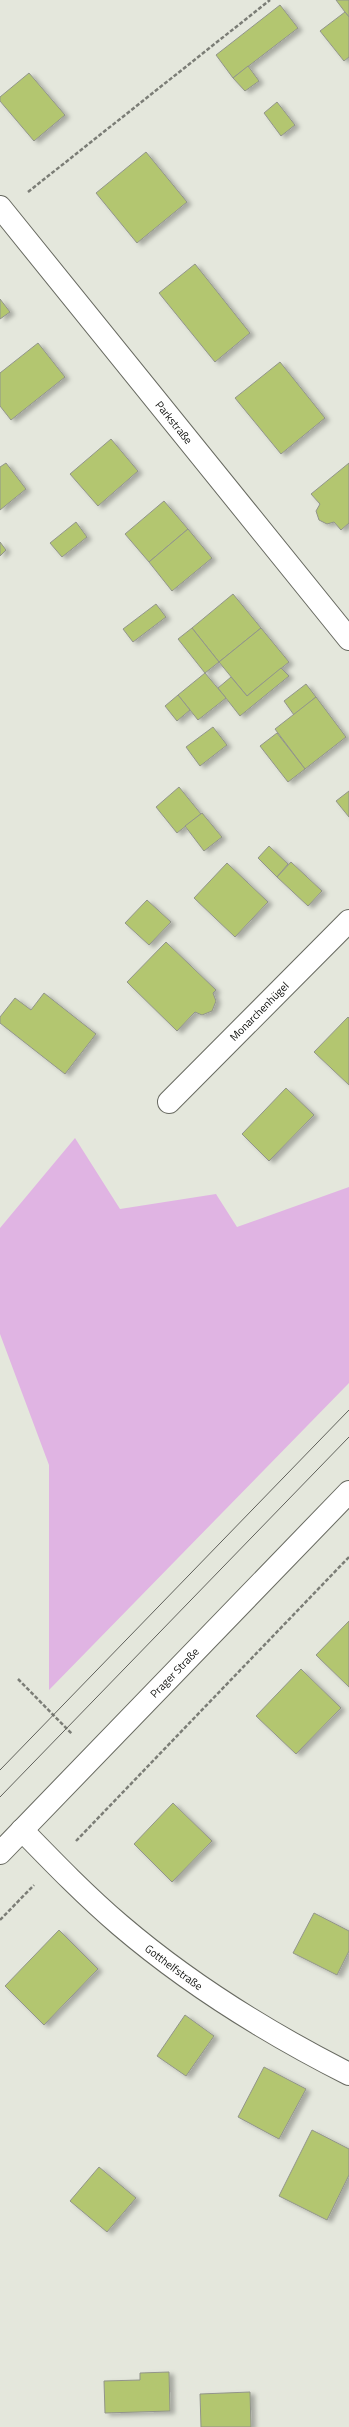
<svg xmlns="http://www.w3.org/2000/svg" width="349" height="2427" viewBox="0 0 349 2427" font-family="'Titillium Web',sans-serif">
	<style>
		.green { fill: #e0b4e3 }
		.building { fill: #b3c670; stroke: #92958b; filter: url(#shadow) }
		.lines { fill: none; stroke-linecap: round; stroke-linejoin: round }
		.minor-casing { stroke: #686a61; stroke-width: 24 }
		.tertiary-casing { stroke: #686a61; stroke-width: 24 }
		.primary-casing { stroke: #686a61; stroke-width: 24 }
		.path { stroke: #7b7d76; stroke-width: 2.5; stroke-dasharray: 4 2; stroke-linecap: butt }
		.minor { stroke: #fff; stroke-width: 22 }
		.tertiary { stroke: #fff; stroke-width: 22 }
		.primary { stroke: #fff; stroke-width: 22 }
		.tram { stroke: #60615b; stroke-width: 1 }
		.labels { text-anchor: middle; stroke-width: 3; stroke-linejoin: round; paint-order: stroke }
		.street-label { font-size: 11px; fill: #11120f; stroke: #f1f4e9 }
	</style>
	<defs>
		<filter id="shadow"><feDropShadow dx="4.5" dy="2.5" stdDeviation="2" flood-color="#0004"/></filter>
	</defs>
	<rect width="100%" height="100%" fill="#e4e7dc"/>
	<path class="green" d="M75 1138 120 1209 216 1194 237 1227 349 1187V1383L49 1690V1465L0 1334V1228Z"/>
	<g class="building">
		<path d="M336 0H349V17L345 12Z"/>
		<path d="M280 5 298 28 233 78 216 55Z"/>
		<path d="M345 12 349 17V57L344 61 320 31Z"/>
		<path d="M248 66 259 81 245 91 233 78Z"/>
		<path d="M29 73 65 115 34 141 0 101V97Z"/>
		<path d="M277 102 295 125 281 136 264 113Z"/>
		<path d="M146 152 187 202 137 243 96 193Z"/>
		<path d="M195 264 250 333 215 362 159 293Z"/>
		<path d="M0 299 10 312 0 319Z"/>
		<path d="M38 343 65 377 11 420 0 406V373Z"/>
		<path d="M280 362 325 418 281 454 235 398Z"/>
		<path d="M111 439 138 471 98 506 70 474Z"/>
		<path d="M6 463 26 489 0 510V467Z"/>
		<path d="M349 463V523L341 530 334 522 327 524 319 520 316 511 320 504 311 494Z"/>
		<path d="M164 501 188 529 149 562 125 534Z"/>
		<path d="M76 522 87 537 62 557 50 543Z"/>
		<path d="M188 529 212 558 172 591 149 562Z"/>
		<path d="M0 542 6 550 0 556Z"/>
		<path d="M233 594 261 628 219 662 192 628Z"/>
		<path d="M156 604 166 617 133 642 123 629Z"/>
		<path d="M192 628 219 662 205 673 178 639Z"/>
		<path d="M261 628 289 662 247 696 219 662Z"/>
		<path d="M281 668 289 676 240 716 218 688 231 677 247 696Z"/>
		<path d="M205 673 226 698 198 720 178 695Z"/>
		<path d="M306 684 316 697 294 715 284 701Z"/>
		<path d="M178 695 190 710 177 721 165 706Z"/>
		<path d="M316 697 346 737 305 769 275 729Z"/>
		<path d="M213 727 227 745 200 766 186 747Z"/>
		<path d="M277 733 305 769 288 782 260 746Z"/>
		<path d="M179 787 201 814 177 833 156 807Z"/>
		<path d="M349 791V817L336 801Z"/>
		<path d="M202 813 222 837 204 851 185 826Z"/>
		<path d="M269 846 288 864 277 877 258 858Z"/>
		<path d="M291 862 322 891 308 906 277 877Z"/>
		<path d="M227 863 268 902 235 937 194 898Z"/>
		<path d="M147 900 171 922 149 945 125 923Z"/>
		<path d="M166 942 216 990 213 993 216 1001 212 1011 202 1015 195 1012 177 1031 127 982Z"/>
		<path d="M44 993 96 1034 65 1074 0 1023V1017L15 998 31 1010Z"/>
		<path d="M348 1017 349 1018V1085L314 1052Z"/>
		<path d="M286 1088 314 1115 269 1161 242 1134Z"/>
		<path d="M349 1621V1687L316 1655Z"/>
		<path d="M301 1669 341 1708 296 1754 256 1716Z"/>
		<path d="M173 1803 212 1841 172 1882 134 1844Z"/>
		<path d="M314 1913 349 1931V1951L337 1975 293 1953Z"/>
		<path d="M59 1930 98 1969 44 2025 5 1986Z"/>
		<path d="M185 2015 214 2036 186 2076 157 2056Z"/>
		<path d="M264 2067 306 2089 279 2139 238 2117Z"/>
		<path d="M312 2130 349 2149V2175L327 2220 279 2196Z"/>
		<path d="M99 2167 136 2198 107 2232 70 2201Z"/>
		<path d="M169 2372 170 2411 105 2413 104 2381 140 2380V2373Z"/>
		<path d="M250 2392 251 2427H201L200 2394Z"/>
	</g>
	<g class="lines">
		<defs>
			<g id="minor">
				<path id="s1" d="M169 1102 349 921"/>
				<path id="s2" d="M22 1830C54 1863 86 1896 120 1925 189 1984 268 2033 349 2074"/>
			</g>
			<g id="tertiary">
				<path id="s3" d="M0 207 349 639"/>
			</g>
			<g id="primary">
				<path id="s4" d="M0 1853 349 1492"/>
			</g>
		</defs>
		<use href="#minor" class="minor-casing"/>
		<use href="#tertiary" class="tertiary-casing"/>
		<use href="#primary" class="primary-casing"/>
		<g class="path">
			<path d="M28 192 270 0"/>
			<path d="M18 1679 72 1734"/>
			<path d="M76 1841 349 1557"/>
			<path d="M0 1920 34 1885"/>
		</g>
		<use href="#minor" class="minor"/>
		<use href="#tertiary" class="tertiary"/>
		<use href="#primary" class="primary"/>
		<g class="tram">
			<path d="M0 1770 349 1410"/>
			<path d="M0 1797 349 1437"/>
		</g>
	</g>
	<g class="labels">
		<g class="street-label">
			<text dy="4" stroke="none"><textPath href="#s3" startOffset="277">Parkstraße</textPath></text>
			<text dy="4" stroke="none"><textPath href="#s1" startOffset="128">Monarchenhügel</textPath></text>
			<text dy="4" stroke="none"><textPath href="#s4" startOffset="251">Prager Straße</textPath></text>
			<text dy="4" stroke="none"><textPath href="#s2" startOffset="205">Gotthelfstraße</textPath></text>
		</g>
	</g>
</svg>
